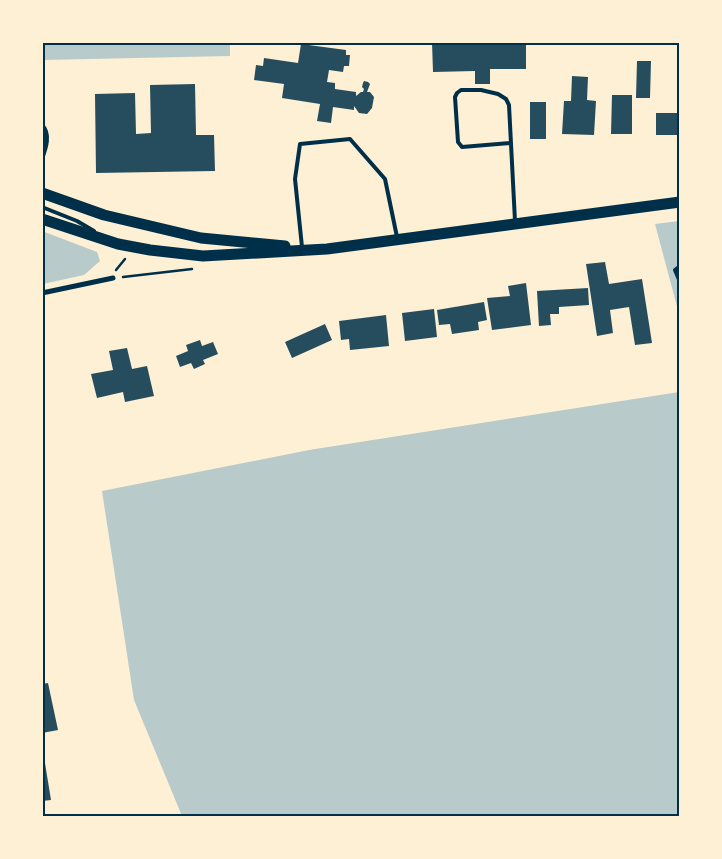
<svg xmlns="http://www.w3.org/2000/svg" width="722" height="859" viewBox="0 0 722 859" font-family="'IBM Plex Sans',sans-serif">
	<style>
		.green { fill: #b9caca }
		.building { fill: #264d5e }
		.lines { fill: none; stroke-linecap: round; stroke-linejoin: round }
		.path { stroke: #003049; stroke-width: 2.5 }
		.service { stroke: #003049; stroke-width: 4 }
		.minor { stroke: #003049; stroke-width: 5 }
		.primary { stroke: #003049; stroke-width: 11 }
		.neatline { fill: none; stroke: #003049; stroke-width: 2 }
	</style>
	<rect width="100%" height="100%" fill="#fdf0d5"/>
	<g class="green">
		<path d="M42 43H230V56L43 60Z"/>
		<path d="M679 221V314L655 224Z"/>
		<path d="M42 231 97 252 100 261 84 275 43 284Z"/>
		<path d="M679 392V816H182L134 700 102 491 309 450Z"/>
	</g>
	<g class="building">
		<path d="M432 42H526V69H490V84H475V71L433 72Z"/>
		<path d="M301 44 346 50V55H350L349 66H344L343 72 329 70 327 82 335 83V89L356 92V96L361 92H363L364 89 362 87 363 83 364 81 368 82 370 84 367 92H370L374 97 372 108 367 114 359 113 354 106V110L333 107 331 123 317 121 320 104 282 98 284 84 254 80 256 65 263 66 264 58 298 63Z"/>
		<path d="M637 61H651L650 98H636Z"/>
		<path d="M572 76 588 77 587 100 596 101 594 135 562 134 564 101H571Z"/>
		<path d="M195 84 196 135H214L215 171 96 173 95 94 135 93 136 134 151 133 150 85Z"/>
		<path d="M612 95H632V134H611Z"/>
		<rect x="530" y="102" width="16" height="37"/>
		<rect x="656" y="113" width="24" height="22"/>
		<path d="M605 262 609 284 642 279 652 343 635 345 629 307 610 310 613 333 597 336 586 264Z"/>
		<path d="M526 283 531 325 492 330 487 298 510 296 508 286Z"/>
		<path d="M588 288 589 305 559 307V314H550L551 325 539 326 537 291Z"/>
		<path d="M484 302 487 320 478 322 479 330 452 334 450 324 439 325 437 310Z"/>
		<path d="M434 309 437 337 405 341 402 313Z"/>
		<path d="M386 315 389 346 350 350 349 339 341 340 339 321Z"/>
		<path d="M325 324 332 340 292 358 285 342Z"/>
		<path d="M200 340 202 346 213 342 218 354 203 360 205 364 194 369 191 363 180 367 176 356 188 351 186 345Z"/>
		<path d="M127 348 132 369 147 366 154 396 125 402 123 392 97 398 91 374 113 370 109 351Z"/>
		<path d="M48 683 58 730 42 733V684Z"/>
		<path d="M42 757H44L51 800 42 801Z"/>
	</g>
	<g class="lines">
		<g class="path">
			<path d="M116 270 125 259"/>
			<path d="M123 277 192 269"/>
		</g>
		<g class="service">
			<path d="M42 125C51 134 46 148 42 159"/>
			<path d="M511 143 462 147 458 142 455 97 457 93 461 90H481L498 94 506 99 509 105 515 221"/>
			<path d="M42 207 77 221 94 231"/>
			<path d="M302 247 295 179 300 144 350 139 385 179 397 237"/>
			<path d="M680 266 675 270 680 282"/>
		</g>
		<path class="minor" d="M42 293 113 278"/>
		<g class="primary">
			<path d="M42 193 104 215 201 238 285 246"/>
			<path d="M42 219 118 244 150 250 203 256 327 249 680 202"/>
		</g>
	</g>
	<rect width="722" height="859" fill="none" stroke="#fdf0d5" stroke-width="88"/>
	<rect x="44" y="44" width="634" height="771" class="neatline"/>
</svg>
